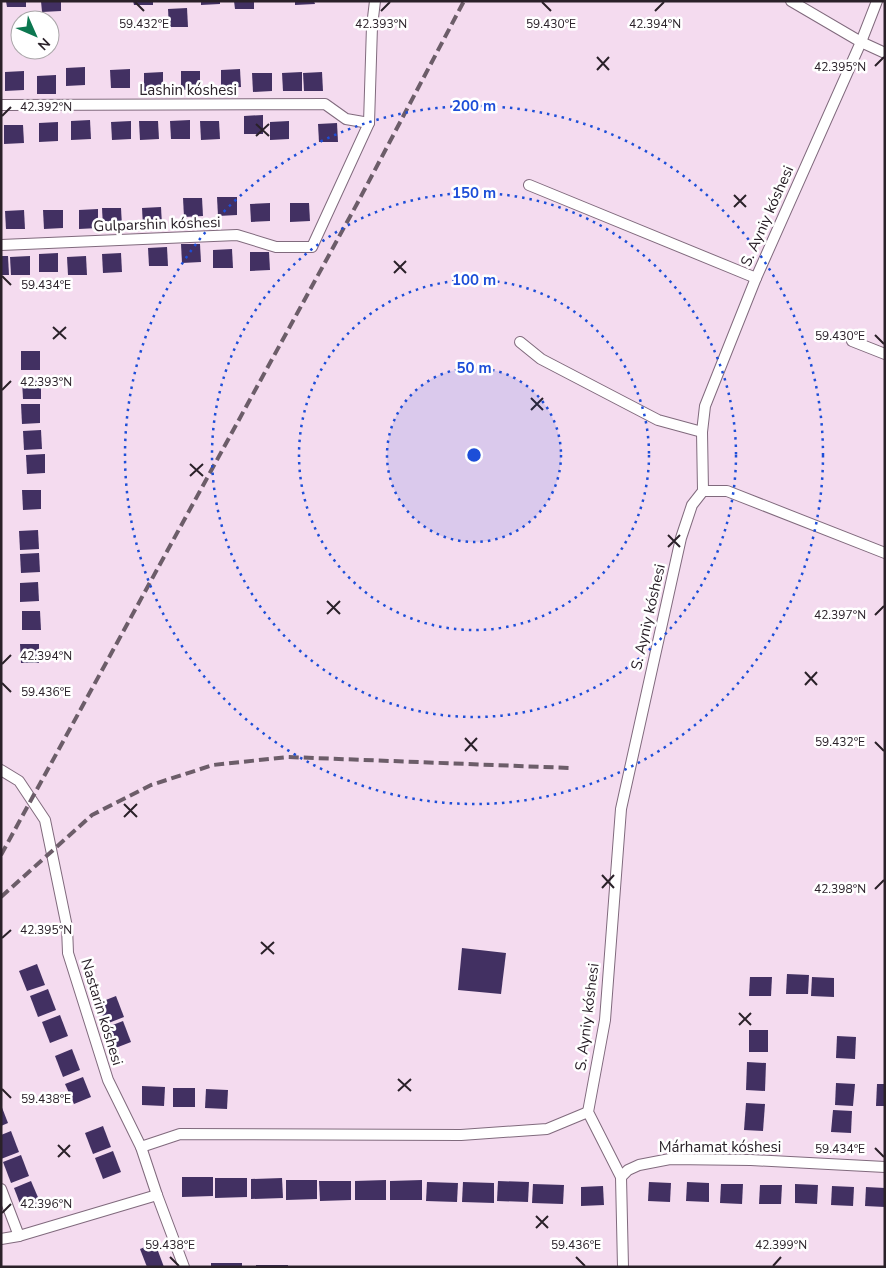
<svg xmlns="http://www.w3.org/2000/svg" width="886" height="1268" viewBox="0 0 886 1268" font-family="'Nunito Sans',sans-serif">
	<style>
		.building { fill: #423062 }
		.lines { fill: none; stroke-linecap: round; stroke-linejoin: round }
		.minor-casing { stroke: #806a7d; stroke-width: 12 }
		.minor { stroke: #fff; stroke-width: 10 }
		.rail { stroke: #6c5d69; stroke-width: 4; stroke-dasharray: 10 5; stroke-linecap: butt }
		.ticks { fill: none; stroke: #2a2129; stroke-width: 2 }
		.ring { fill: none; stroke: #1d4ed8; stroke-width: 2.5; stroke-dasharray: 2.5 5 }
		.labels { text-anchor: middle; stroke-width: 5; stroke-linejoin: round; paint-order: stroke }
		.street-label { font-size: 15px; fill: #2a2129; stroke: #fff }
		.ticks-label { font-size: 12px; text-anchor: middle; fill: #2a2129; stroke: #fff; stroke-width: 5; stroke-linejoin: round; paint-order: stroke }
		.centre { fill: #1d4ed8; stroke: #fff; stroke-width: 2.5 }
		.ring-label { font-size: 15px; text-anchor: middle; font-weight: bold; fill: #1d4ed8; stroke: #fff; stroke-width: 5; stroke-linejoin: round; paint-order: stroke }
	</style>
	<rect width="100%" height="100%" fill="#f4dbef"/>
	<g class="building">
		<path d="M6 1H26V7H7Z"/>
		<path d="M41 1H61V11L42 12Z"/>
		<path d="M133 1H153V5H134Z"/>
		<path d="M201 1H220V4L201 5Z"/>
		<path d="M234 1H254V9H235Z"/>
		<path d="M295 1H314L315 4 295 5Z"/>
		<path d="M187 8 188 27H169L168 9Z"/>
		<path d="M85 67V85L66 86V68Z"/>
		<path d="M130 69V88H111L110 70Z"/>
		<path d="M240 69 241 87 221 88V70Z"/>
		<path d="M24 71V90L5 91V72Z"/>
		<path d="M181 71H200V89L181 90Z"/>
		<path d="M163 72V91H144V73Z"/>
		<path d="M302 72V91H283L282 73Z"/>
		<path d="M322 72 323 91H304L303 73Z"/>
		<path d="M252 73H272V91L253 92Z"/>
		<path d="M56 75V94H37V76Z"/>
		<path d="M263 115V134H244V116Z"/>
		<path d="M90 120 91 139 71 140V121Z"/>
		<path d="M190 120V139H171L170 121Z"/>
		<path d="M131 121V139L112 140 111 122Z"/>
		<path d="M139 121H158L159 139 140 140Z"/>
		<path d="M200 121H219L220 139 201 140Z"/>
		<path d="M289 121V139L270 140V122Z"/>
		<path d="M58 122V141L39 142V123Z"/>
		<path d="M337 123 338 142H319L318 124Z"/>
		<path d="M4 125H23L24 143 4 144Z"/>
		<path d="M217 197H237V215L218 216Z"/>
		<path d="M183 198H202L203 216 184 217Z"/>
		<path d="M270 203V221L251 222 250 204Z"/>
		<path d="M290 203H309L310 221 290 222Z"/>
		<path d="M161 207 162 225 143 226 142 208Z"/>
		<path d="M102 208H121L122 226 103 227Z"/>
		<path d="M98 209V228L79 229V210Z"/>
		<path d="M24 210 25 229H6L5 211Z"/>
		<path d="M43 210H63V228L44 229Z"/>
		<path d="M181 244H200L201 262 182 263Z"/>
		<path d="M167 247 168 266H149L148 248Z"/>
		<path d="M232 249 233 268H213V250Z"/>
		<path d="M250 252H269L270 270 250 271Z"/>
		<path d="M58 253V272H39V254Z"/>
		<path d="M121 253 122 272 103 273 102 254Z"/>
		<path d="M1 256H8L9 275H1Z"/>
		<path d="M30 256V275H11L10 257Z"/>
		<path d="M86 256 87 275H68L67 257Z"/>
		<rect x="21" y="351" width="19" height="19"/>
		<path d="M41 379V399H23L22 380Z"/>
		<path d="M21 404H40V423L22 424Z"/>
		<path d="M41 430 42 449 24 450 23 431Z"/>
		<path d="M45 454V473L27 474 26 455Z"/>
		<path d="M22 490H41V509L23 510Z"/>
		<path d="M38 530 39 549 20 550 19 531Z"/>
		<path d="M39 553 40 572 21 573 20 554Z"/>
		<path d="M38 582 39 601 20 602V583Z"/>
		<path d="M22 611H40L41 630H22Z"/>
		<path d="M20 644H39V663H21Z"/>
		<path d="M462 948 506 953 501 994 458 990Z"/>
		<path d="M37 964 45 985 27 991 19 971Z"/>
		<path d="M787 974 809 975 808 994H786Z"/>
		<path d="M750 977H772L771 996H749Z"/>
		<path d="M812 977 834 978V997L811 996Z"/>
		<path d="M48 989 56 1010 38 1017 30 996Z"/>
		<path d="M116 996 124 1017 106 1024 98 1003Z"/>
		<path d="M60 1015 68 1036 50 1043 42 1022Z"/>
		<path d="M123 1021 131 1042 113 1049 105 1028Z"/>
		<rect x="749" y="1030" width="19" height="22"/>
		<path d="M837 1036 856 1037 855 1059 836 1058Z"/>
		<path d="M72 1049 80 1070 63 1077 55 1056Z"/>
		<path d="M747 1062 766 1063 765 1091 746 1090Z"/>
		<path d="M83 1077 91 1097 74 1104 65 1084Z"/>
		<path d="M836 1083 855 1084 853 1106 835 1105Z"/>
		<path d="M877 1084H885V1106H876Z"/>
		<path d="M142 1086 165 1087 164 1106 142 1105Z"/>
		<rect x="173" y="1088" width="22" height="19"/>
		<path d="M206 1089 228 1090 227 1109 205 1108Z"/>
		<path d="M746 1103 765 1104 763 1131 744 1130Z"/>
		<path d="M1 1105 8 1123 1 1126Z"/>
		<path d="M833 1110 852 1111 851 1133 831 1132Z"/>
		<path d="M103 1126 111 1147 93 1154 85 1133Z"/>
		<path d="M11 1131 19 1152 1 1159V1135Z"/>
		<path d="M113 1151 121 1172 103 1179 95 1158Z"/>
		<path d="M21 1155 29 1176 11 1183 3 1162Z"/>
		<path d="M182 1177H213V1196L182 1197Z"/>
		<path d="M215 1178H247V1197L215 1198Z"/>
		<path d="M282 1178 283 1198 251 1199V1179Z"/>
		<path d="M286 1180H317V1199L286 1200Z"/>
		<path d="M386 1180V1200H355V1181Z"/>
		<path d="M422 1180V1200H390V1181Z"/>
		<path d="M31 1181 40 1202 22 1209 14 1188Z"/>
		<path d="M319 1181H351V1200L320 1201Z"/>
		<path d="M498 1181 529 1182 528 1202 497 1201Z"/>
		<path d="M427 1182 458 1183 457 1202 426 1201Z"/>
		<path d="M463 1182 494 1183V1203L462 1202Z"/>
		<path d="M649 1182 671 1183 670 1202 648 1201Z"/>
		<path d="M687 1182 709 1183V1202L686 1201Z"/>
		<path d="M533 1184 564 1185 563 1204 532 1203Z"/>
		<path d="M721 1184H743L742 1204 720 1203Z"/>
		<path d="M795 1184 818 1185 817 1204 795 1203Z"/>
		<path d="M760 1185H782L781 1204H759Z"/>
		<path d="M603 1186 604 1205 581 1206V1187Z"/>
		<path d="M832 1186 854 1187 853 1206 831 1205Z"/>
		<path d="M866 1187 885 1188V1207L865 1206Z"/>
		<path d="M155 1243 164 1267H147L140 1249Z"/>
		<rect x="211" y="1263" width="31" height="4"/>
		<rect x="256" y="1265" width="32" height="2"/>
	</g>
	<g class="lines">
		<defs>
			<g id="minor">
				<path d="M791 1 861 42 885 53"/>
				<path d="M1 105 325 104 346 119 369 123"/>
				<path d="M529 185 756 278"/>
				<path d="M1 245 237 235 276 247H312L369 123 372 26 375 1"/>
				<path d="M852 341 885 354"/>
				<path d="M520 342 541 359 658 420 702 432"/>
				<path d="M703 491H727L885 553"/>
				<path d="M1 770 19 781 45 820 67 927 68 953 108 1080 141 1147 157 1195 184 1267"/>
				<path d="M141 1147 180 1134 461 1135 547 1129 588 1112"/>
				<path d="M621 1177 628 1170 639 1165 670 1159 751 1160 885 1167"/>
				<path d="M1 1189 19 1236"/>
				<path d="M1 1239 19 1236 157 1195"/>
				<path d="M623 1267 621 1177 588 1112 605 1020 621 809 681 538 692 505 703 491 702 432 705 406 756 278 861 42 877 1"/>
			</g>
		</defs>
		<use href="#minor" class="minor-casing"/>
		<use href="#minor" class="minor"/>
		<g class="rail">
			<path d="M1 855 358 202 464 1"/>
			<path d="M1 897 92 815 151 785 213 765 288 757 570 768"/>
		</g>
	</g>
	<path class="ticks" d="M135 2 144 11M542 2 551 11M381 11 390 2M655 11 664 2M597 57 609 70M875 66 884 57M597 70 609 57M2 116 11 107M256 124 269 136M256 136 269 124M734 195 746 207M734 207 746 195M394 261 406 273M394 273 406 261M2 276 11 285M53 327 66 339M875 335 884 344M53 339 66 327M2 390 11 381M531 398 543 410M531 410 543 398M190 464 203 476M190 476 203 464M668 535 680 547M668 547 680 535M327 601 340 614M327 614 340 601M875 615 884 606M2 664 11 655M805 672 817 685M2 683 11 692M805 685 817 672M465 738 477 751M875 742 884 751M465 751 477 738M124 804 137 817M124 817 137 804M602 875 614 888M602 888 614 875M875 889 884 880M2 938 11 930M261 942 274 954M261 954 274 942M739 1013 751 1025M739 1025 751 1013M398 1079 411 1091M2 1089 11 1098M398 1091 411 1079M58 1145 70 1157M875 1148 884 1157M58 1157 70 1145M2 1213 11 1204M536 1216 548 1228M536 1228 548 1216M170 1257 179 1266M576 1257 585 1266M773 1266 781 1257"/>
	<circle cx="474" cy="455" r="87" fill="#1d4ed8" fill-opacity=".12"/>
	<g class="ring">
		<circle cx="474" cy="455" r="87"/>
		<circle cx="474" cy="455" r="175"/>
		<circle cx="474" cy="455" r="262"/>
		<circle cx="474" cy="455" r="349"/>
	</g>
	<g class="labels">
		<g class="street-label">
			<text x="188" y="95">Lashin kóshesi</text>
			<text transform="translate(767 216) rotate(-66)" y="5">S. Ayniy kóshesi</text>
			<text transform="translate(157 224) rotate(-2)" y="5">Gulparshin kóshesi</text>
			<text transform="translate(648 617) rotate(-77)" y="5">S. Ayniy kóshesi</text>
			<text transform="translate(102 1012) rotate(73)" y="5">Nastarin kóshesi</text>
			<text transform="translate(587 1017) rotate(-83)" y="5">S. Ayniy kóshesi</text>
			<text x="720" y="1152">Márhamat kóshesi</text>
		</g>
	</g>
	<g class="ticks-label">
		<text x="144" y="28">59.432°E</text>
		<text x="381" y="28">42.393°N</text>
		<text x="551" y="28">59.430°E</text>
		<text x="655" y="28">42.394°N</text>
		<text x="840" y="71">42.395°N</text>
		<text x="46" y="111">42.392°N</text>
		<text x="46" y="289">59.434°E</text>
		<text x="840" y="340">59.430°E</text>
		<text x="46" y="386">42.393°N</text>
		<text x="840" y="619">42.397°N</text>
		<text x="46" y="660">42.394°N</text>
		<text x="46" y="696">59.436°E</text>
		<text x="840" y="746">59.432°E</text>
		<text x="840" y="893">42.398°N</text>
		<text x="46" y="934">42.395°N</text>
		<text x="46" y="1103">59.438°E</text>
		<text x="840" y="1153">59.434°E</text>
		<text x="46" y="1208">42.396°N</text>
		<text x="170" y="1249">59.438°E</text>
		<text x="576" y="1249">59.436°E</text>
		<text x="781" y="1249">42.399°N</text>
	</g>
	<circle cx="474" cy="455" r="8" class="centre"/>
	<g class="ring-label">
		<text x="474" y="111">200 m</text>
		<text x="474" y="198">150 m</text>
		<text x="474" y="285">100 m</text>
		<text x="474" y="373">50 m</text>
	</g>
	<rect width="886" height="1268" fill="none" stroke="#2a2129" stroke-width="5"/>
	<g transform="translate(35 35) rotate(135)"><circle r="24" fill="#ffffff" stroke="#aaa6a9"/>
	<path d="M0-4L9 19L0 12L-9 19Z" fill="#0c7750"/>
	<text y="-8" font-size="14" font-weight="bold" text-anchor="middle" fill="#2a2129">N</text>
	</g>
</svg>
